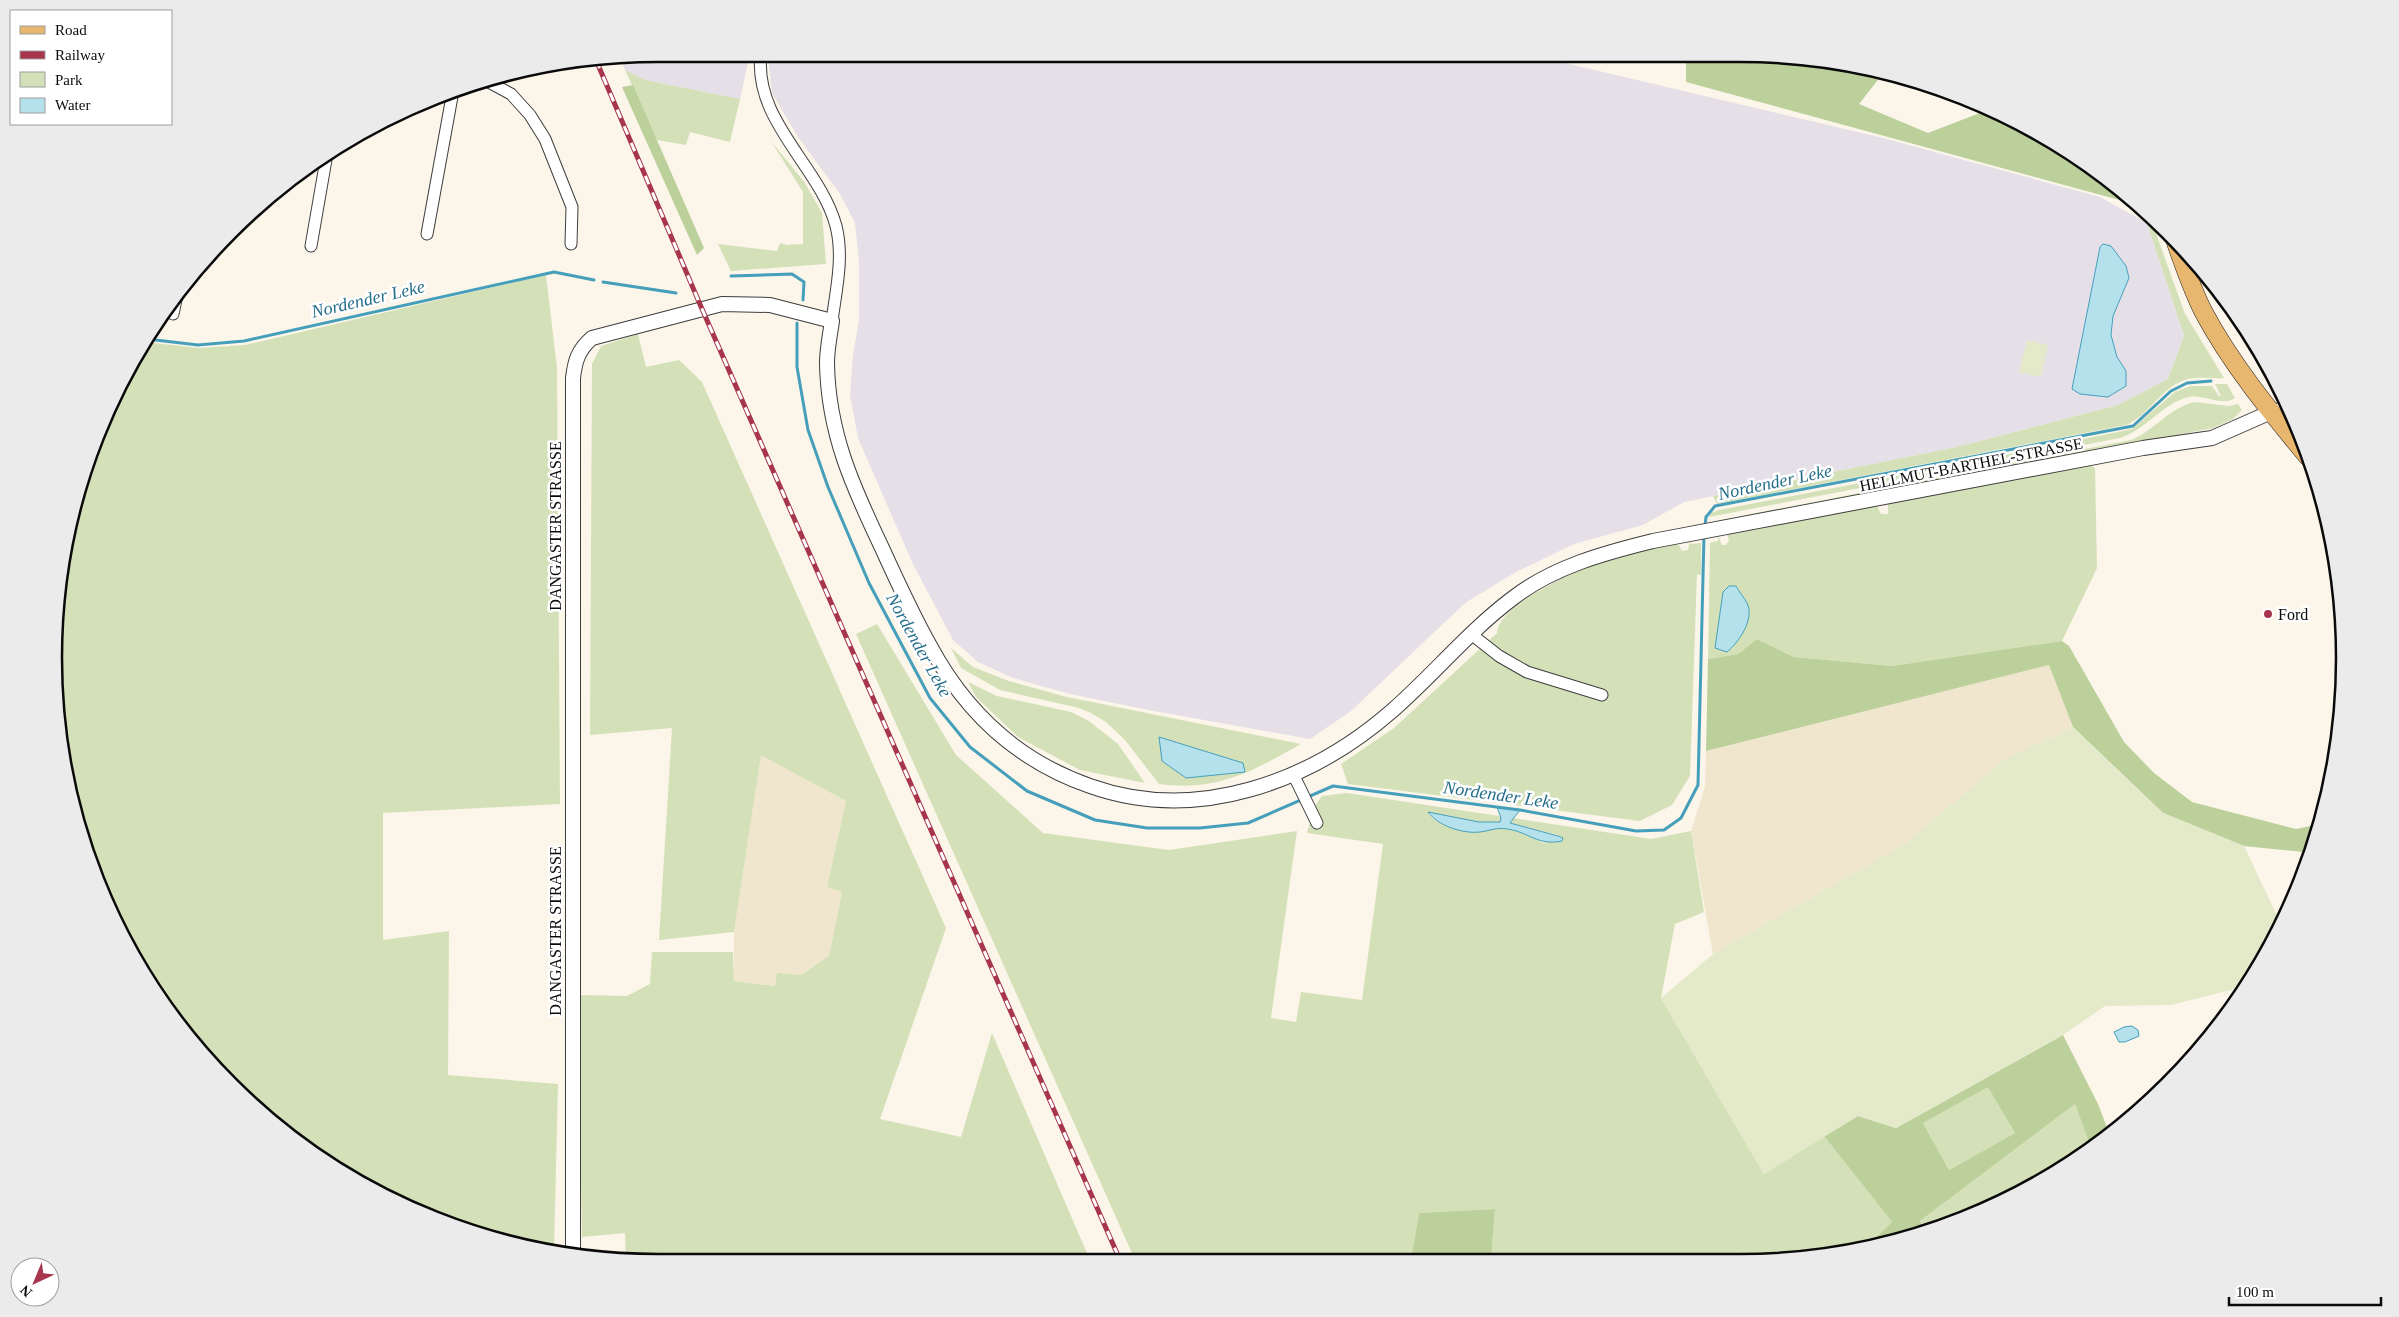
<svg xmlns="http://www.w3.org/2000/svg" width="2399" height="1317" viewBox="0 0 2399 1317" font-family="Georgia,serif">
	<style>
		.industrial { fill: #e5dfe8 }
		.farmland { fill: #efe6cd }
		.green { fill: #d4e1b8; fill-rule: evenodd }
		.forest { fill: #bbd09a; fill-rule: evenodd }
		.pitch { fill: #e4eac9 }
		.water { fill: #b5e1ed; stroke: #459fbb }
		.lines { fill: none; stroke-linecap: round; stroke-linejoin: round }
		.stream { stroke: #459fbb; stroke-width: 3 }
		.minor-casing { stroke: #3d3d3d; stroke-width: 13 }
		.tertiary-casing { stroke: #3d3d3d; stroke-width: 16 }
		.primary-casing { stroke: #1b1b1b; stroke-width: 19 }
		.minor { stroke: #fff; stroke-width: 11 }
		.tertiary { stroke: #fff; stroke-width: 14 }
		.primary { stroke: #e7b66f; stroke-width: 18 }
		.rail-casing { stroke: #a7354d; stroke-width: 5 }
		.rail { stroke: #fff; stroke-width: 3; stroke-dasharray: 9; stroke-linecap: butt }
		.poi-dot { fill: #a7354d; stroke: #fff; stroke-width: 2 }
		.labels { text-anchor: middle; stroke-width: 5; stroke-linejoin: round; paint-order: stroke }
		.street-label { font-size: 16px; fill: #0a0a0a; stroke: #fff }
		.poi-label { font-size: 16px; fill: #0a0a0a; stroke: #fff; text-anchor: start }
		.water-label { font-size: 18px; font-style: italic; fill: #256e8a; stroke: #fff }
		.rim { fill: none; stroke: #0a0a0a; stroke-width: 2.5 }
	</style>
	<rect width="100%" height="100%" fill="#fcf5e9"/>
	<g class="industrial">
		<path d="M659 54H750L740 99 645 80 625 70 620 58Z"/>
		<path d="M768 54 1531 55 1883 138 2100 197 2147 223 2184 336 2168 379 2118 405 1957 447 1684 502 1643 525 1574 544 1516 572 1465 603 1351 711 1310 739 1154 711 1070 694 1013 678 978 662 953 640 912 562 858 438 850 395 853 355 859 320V261L855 223 840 194 798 137 772 93Z"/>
	</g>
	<g class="farmland">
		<path d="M59 595H64L60 728 55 698V619Z"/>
		<path d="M2049 665 2073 727 2004 760 1905 844 1713 954 1691 831 1705 787 1706 751Z"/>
		<path d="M761 754 846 801 827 887 842 892 829 956 801 975 777 974 776 986 734 981V932Z"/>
	</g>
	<g class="green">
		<path d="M625 70 645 80 740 99 730 142 690 132 686 145 657 140Z"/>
		<path d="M771 141 805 183 822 213 826 264 731 271 718 244 777 251 780 243 787 245 803 244V192Z"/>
		<path d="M2139 219 2152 222 2185 314 2224 378C2212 379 2197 376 2185 380 2160 388 2150 415 2126 425L1717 504 1713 496 1957 447 2118 405 2168 379 2184 336 2147 223Z"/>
		<path d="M546 275 557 368 560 804 383 813V940L449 931 448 1075 558 1084 554 1251 502 1243 356 1182 290 1138 204 1057 156 994 100 890 74 815 60 728 64 595H59L74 502 100 427 145 342 199 348 245 345Z"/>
		<path d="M638 334 646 367 679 360 702 382 946 928 880 1119 961 1137 992 1033 1090 1260 626 1262 625 1233 582 1237 578 995 627 996 650 984 652 952H733L734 981 775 986 777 973 801 975 829 956 842 892 827 887 846 801 761 755 734 932 659 940 672 728 590 735 592 364 601 346Z"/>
		<path d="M2215 384H2227L2235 398C2223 407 2203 394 2189 397 2163 403 2146 430 2120 438L1709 517 1711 513 1719 510 2001 456 2132 429 2175 392 2190 386H2212L2219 396H2221Z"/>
		<path d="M2194 402 2229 406 2238 404 2242 410 2233 419 2213 428 1723 522 1721 520 2131 440C2154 431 2169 408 2194 402Z"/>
		<path d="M2090 465 2095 468 2097 568 2062 641 1892 666 1794 657 1757 639 1738 654 1708 659 1710 543 1718 541V536L1722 545H1726L1729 540 1727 533 1877 506 1881 514H1888V504ZM1736 586 1748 604V615L1716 648 1723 592Z"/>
		<path d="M1690 541 1691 544 1701 543V575L1697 574 1690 776 1672 805 1640 821 1348 784 1341 764 1394 728 1497 633C1498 603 1588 565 1614 558 1634 552 1654 548 1675 544L1679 545 1682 551 1688 550Z"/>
		<path d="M877 624 956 755 1043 833 1169 850 1297 831 1271 1018 1296 1022 1301 992 1362 1000 1383 844 1307 833 1314 807 1322 796 1347 793 1651 839 1691 831 1704 912 1675 924 1661 998 1764 1174 1824 1136 1892 1222 1866 1247 1819 1258 1491 1259 1495 1209 1419 1213 1411 1259 1135 1260 856 634ZM1428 813 1479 822 1510 823 1558 835 1544 843C1534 839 1523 832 1512 830 1487 824 1447 839 1428 813Z"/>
		<path d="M951 648 973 667 1009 681 1067 697 1301 744C1253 771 1217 792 1159 784L1125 740 1106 722 1089 712 1075 707 1000 690 961 668ZM1159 737 1242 763 1245 771 1186 778Z"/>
		<path d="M968 682 997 696 1071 712 1089 721 1118 744 1145 783 1080 770 1018 737 976 697Z"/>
		<path d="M1989 1086 2015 1133 1949 1170 1923 1123Z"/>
		<path d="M2075 1104 2091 1148 2076 1161 1935 1231 1926 1233 1920 1221Z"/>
	</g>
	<g class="forest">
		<path d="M1686 55H1780L1884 72 1859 104 1928 133 1985 111 2043 135 2125 194 2127 202 1686 82Z"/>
		<path d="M633 85 704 248 697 255 622 87Z"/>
		<path d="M1757 639 1794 657 1892 666 2062 641 2069 646 2124 742 2154 773 2192 802 2296 829 2320 824 2313 853 2244 846 2163 813 2073 727 2049 665 1706 751 1708 659 1738 654Z"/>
		<path d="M2063 1035 2098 1104 2109 1133 2091 1148 2075 1104 1920 1221 1926 1233 1866 1247 1892 1222 1824 1136 1858 1116 1896 1128ZM1988 1087 2015 1133 1949 1170 1923 1123Z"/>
		<path d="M1495 1209 1491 1259H1411L1419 1213Z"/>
	</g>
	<g class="pitch">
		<path d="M2027 340 2048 345 2041 377 2019 372Z"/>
		<path d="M2073 727 2163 813 2244 846 2281 924 2264 961 2247 985 2243 987 2171 1005 2105 1006 2063 1035 1896 1128 1858 1116 1764 1174 1661 998 1713 954 1905 844 2004 760Z"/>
	</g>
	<g class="water">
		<path d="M2103 244 2111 246 2126 266 2129 278 2113 316 2111 335 2117 357 2126 371V386L2108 397 2080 394 2072 389 2100 247Z"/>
		<path d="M1729 586H1736C1739 592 1744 597 1747 603 1755 619 1739 642 1727 652L1715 648 1723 592Z"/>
		<path d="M1159 737 1243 763 1245 772 1186 778 1162 761Z"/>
		<path d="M1497 807 1520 810 1510 823 1558 836 1563 838 1562 841C1537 846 1529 832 1507 829 1497 827 1489 831 1480 832 1463 834 1438 826 1428 812L1479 822H1500L1501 818Z"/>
		<path d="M2132 1026 2138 1030 2139 1036 2125 1042H2119L2114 1032 2124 1027Z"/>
	</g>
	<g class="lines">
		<g class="stream">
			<path d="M731 276 792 274 804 282 803 300"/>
			<path d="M603 282 676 293"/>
			<path d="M797 323V367L808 430 828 487 869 583 930 698 970 747 1027 791 1095 820 1147 828H1200L1248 823 1333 786 1520 810 1636 831 1664 830 1681 818 1698 785 1704 535"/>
			<path d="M147 339 198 345 244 341 554 272 594 280"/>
			<path d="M2270 380H2276"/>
			<path d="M1705 526 1706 517 1715 506 2133 426 2171 391 2187 383 2211 381"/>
		</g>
		<defs>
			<g id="minor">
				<path d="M761 54C753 121 820 166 836 226 844 257 836 290 832 321"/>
				<path d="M485 80 511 94 530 115 545 139 572 207 571 244"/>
				<path d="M427 234 453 91"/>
				<path d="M311 246 327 154"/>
				<path d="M173 314 177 295"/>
				<path d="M2271 412 2288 405"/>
				<path d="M1471 634 1499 656 1527 672 1602 695"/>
				<path d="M1293 774 1317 823"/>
			</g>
			<path id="tertiary" d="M573 1254V378C575 361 578 350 592 338L722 304 770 305 832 321C830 335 827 349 827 363 828 433 853 487 882 548 897 581 912 614 930 646 966 713 1018 761 1090 786 1197 824 1311 782 1393 710 1434 674 1469 631 1513 598 1553 567 1604 553 1653 541L2143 448 2212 438 2271 412"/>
			<path id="primary" d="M2176 243C2184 266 2192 289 2203 311 2231 364 2270 411 2308 457"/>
		</defs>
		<use href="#minor" class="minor-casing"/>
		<use href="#tertiary" class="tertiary-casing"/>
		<use href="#primary" class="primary-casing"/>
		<use href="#minor" class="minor"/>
		<use href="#tertiary" class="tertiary"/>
		<use href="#primary" class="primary"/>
		<defs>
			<path id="rail" d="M596 60 702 309 1120 1260"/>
		</defs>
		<use href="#rail" class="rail-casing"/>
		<use href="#rail" class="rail"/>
	</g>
	<circle class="poi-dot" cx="2268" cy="614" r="5"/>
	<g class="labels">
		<g class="street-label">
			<text transform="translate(1971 464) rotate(-11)" y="6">HELLMUT-BARTHEL-STRASSE</text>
			<text transform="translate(555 526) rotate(-90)" y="6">DANGASTER STRASSE</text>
			<text transform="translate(555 931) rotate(-90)" y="6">DANGASTER STRASSE</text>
		</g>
		<g class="poi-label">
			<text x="2278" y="620">Ford</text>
		</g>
		<g class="water-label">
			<text transform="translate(368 299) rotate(-13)" y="6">Nordender Leke</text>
			<text transform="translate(1775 482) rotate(-12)" y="6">Nordender Leke</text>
			<text transform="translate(919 645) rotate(61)" y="6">Nordender Leke</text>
			<text transform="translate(1501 795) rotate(8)" y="6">Nordender Leke</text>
		</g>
	</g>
	<path d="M0 0H2399V1317H0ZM658 62H1740A596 596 0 0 1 2336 658V658A596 596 0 0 1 1740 1254H658A596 596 0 0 1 62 658V658A596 596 0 0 1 658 62Z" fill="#ebebeb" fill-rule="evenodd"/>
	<path class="rim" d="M658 62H1740A596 596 0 0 1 2336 658V658A596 596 0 0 1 1740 1254H658A596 596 0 0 1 62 658V658A596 596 0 0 1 658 62Z"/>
	<rect x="10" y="10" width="162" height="115" fill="#ffffff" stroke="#9d9d9d"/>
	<rect x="20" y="26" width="25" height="8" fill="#e7b66f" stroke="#9d9d9d"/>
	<text x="55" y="35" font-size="15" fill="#0a0a0a">Road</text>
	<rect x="20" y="51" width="25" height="8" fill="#a7354d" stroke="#9d9d9d"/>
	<text x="55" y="60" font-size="15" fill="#0a0a0a">Railway</text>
	<rect x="20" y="72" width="25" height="15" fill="#d4e1b8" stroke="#9d9d9d"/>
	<text x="55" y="85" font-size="15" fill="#0a0a0a">Park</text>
	<rect x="20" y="98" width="25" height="15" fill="#b5e1ed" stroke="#9d9d9d"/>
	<text x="55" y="110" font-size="15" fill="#0a0a0a">Water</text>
	<g transform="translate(35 1282) rotate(224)"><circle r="24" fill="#ffffff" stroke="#9d9d9d"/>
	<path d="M0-4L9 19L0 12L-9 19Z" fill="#a7354d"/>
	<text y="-8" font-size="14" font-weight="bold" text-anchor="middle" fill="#0a0a0a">N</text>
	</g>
	<path d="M2229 1297v8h152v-8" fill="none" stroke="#0a0a0a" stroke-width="2.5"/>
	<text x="2236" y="1297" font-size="15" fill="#0a0a0a" stroke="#ffffff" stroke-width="4" paint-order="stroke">100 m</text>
</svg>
